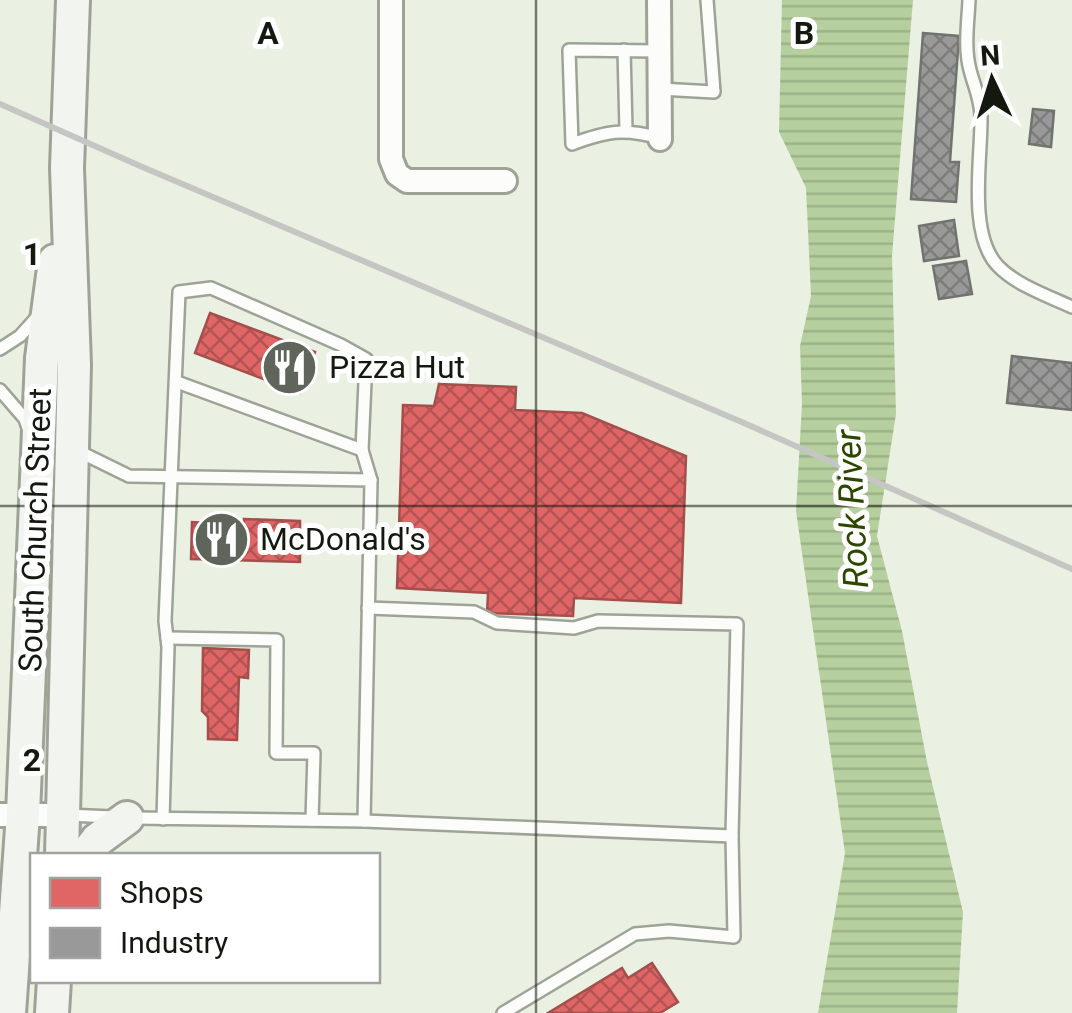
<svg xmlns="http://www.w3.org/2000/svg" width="1072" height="1013" viewBox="0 0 1072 1013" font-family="Roboto,sans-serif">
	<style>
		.water { fill: url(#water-rules) }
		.shops { fill: url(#shops-cross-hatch); stroke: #a34f4c; stroke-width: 2.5 }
		.industry { fill: url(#industry-cross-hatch); stroke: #717370; stroke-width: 2.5 }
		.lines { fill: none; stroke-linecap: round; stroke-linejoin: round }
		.lane-casing { stroke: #9ea398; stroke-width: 16 }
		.street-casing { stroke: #9ea398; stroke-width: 28 }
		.secondary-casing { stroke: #9ea398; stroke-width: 38 }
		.lane { stroke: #fcfdfb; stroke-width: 11 }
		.street { stroke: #fcfdfb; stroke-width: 22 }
		.secondary { stroke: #f2f5ef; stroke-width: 32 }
		.rail { stroke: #c5c6c3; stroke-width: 6 }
		.grid { fill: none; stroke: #141910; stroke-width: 2.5; stroke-opacity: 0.55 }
		.labels { text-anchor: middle; stroke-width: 10; stroke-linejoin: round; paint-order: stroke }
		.poi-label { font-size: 32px; fill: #141910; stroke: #fff; text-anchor: start }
		.street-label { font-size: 32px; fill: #141910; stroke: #fff }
		.water-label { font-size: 35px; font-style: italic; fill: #2c4800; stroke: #fff }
		.grid-label { font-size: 32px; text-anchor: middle; font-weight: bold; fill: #141910; stroke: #fff; stroke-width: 10; stroke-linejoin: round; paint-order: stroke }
	</style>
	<defs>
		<pattern id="water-rules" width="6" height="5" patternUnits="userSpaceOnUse" patternTransform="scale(2.5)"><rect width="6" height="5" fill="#b6cf9e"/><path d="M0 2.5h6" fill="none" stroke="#9cb187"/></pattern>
		<pattern id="shops-cross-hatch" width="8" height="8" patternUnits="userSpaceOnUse" patternTransform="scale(2.5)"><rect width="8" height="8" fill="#e06666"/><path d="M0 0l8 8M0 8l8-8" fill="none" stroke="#b45353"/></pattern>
		<pattern id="industry-cross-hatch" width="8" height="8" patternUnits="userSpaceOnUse" patternTransform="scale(2.5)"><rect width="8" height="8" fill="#999"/><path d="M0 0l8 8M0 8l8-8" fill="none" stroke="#7c7c7b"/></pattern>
	</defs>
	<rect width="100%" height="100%" fill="#eaf1e3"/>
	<path class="water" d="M782 0H913L892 256 896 414 877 536 902 631 927 762 963 912 957 1013H818L845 853 796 511 802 404 800 346 811 296 806 188 779 132Z"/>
	<g class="shops">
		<path d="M210 313 315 352 300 393 195 353Z"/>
		<path d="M439 384 516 387 515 410 582 413 686 456 681 603 574 598 573 616 487 613 488 593 397 588 403 405 434 406Z"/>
		<path d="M244 519 300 521V562L191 559 192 522 244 525Z"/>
		<path d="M203 648 249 650 248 678 239 677 237 740 208 739V717L202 711Z"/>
		<path d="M652 963 678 1002 660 1013H548L622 968 628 978Z"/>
	</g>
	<g class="industry">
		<path d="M923 33 959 36 950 162H959L956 202 911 199Z"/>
		<path d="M1033 109 1054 111 1051 147 1029 144Z"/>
		<path d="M954 220 959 256 924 261 919 226Z"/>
		<path d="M966 261 972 294 939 299 933 266Z"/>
		<path d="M1012 356 1072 363V410L1007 403Z"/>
	</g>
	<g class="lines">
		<defs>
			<g id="lane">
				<path d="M969 0C968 22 964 48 970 70 974 86 980 97 981 115 982 156 967 234 998 266 1016 285 1048 296 1072 307"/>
				<path d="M624 50 626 130"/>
				<path d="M659 51 569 50 572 144C607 131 623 128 660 138"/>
				<path d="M660 89 714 92 707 0"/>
				<path d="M0 349 20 336 38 316"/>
				<path d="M177 382 362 450"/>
				<path d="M0 390 25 419 29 431"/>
				<path d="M76 450 129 476 371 480 364 821"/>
				<path d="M368 608 474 612 497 623 574 628 598 621 737 624 732 836 734 937 669 931 635 934 503 1013"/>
				<path d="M167 638 277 640 276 753H314L312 820"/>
				<path d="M67 815 113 817"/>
				<path d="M132 818 364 821 732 836"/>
				<path d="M163 819 168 647 165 621 179 292 211 288 341 345 366 359 362 450 371 480"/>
			</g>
			<g id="street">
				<path d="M391 0V159L397 174 407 181H505"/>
				<path d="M659 0 660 139"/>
				<path d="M0 815H64"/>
			</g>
			<g id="secondary">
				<path d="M62 856 74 365 67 168 73 0"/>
				<path d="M85 856 97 840 127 818"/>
				<path d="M9 1013 23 814 42 358 55 261"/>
				<path d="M52 1013 54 980"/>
			</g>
		</defs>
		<use href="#lane" class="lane-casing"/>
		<use href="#street" class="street-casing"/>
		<use href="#secondary" class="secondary-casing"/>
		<use href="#lane" class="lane"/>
		<use href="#street" class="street"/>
		<use href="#secondary" class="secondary"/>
		<path class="rail" d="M0 104 140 166 744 423 1072 569"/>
	</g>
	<path class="grid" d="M536 0V1013M0 506H1072"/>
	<defs>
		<symbol id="restaurant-disc" viewBox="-11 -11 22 22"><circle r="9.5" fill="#5f655a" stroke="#fff"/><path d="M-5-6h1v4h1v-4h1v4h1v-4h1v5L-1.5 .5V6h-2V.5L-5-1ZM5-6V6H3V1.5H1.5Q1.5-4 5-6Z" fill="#fff"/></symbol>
	</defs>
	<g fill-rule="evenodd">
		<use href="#restaurant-disc" x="258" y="336" width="63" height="63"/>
		<use href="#restaurant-disc" x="190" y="508" width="63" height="63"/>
	</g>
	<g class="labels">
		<g class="poi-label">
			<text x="329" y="378">Pizza Hut</text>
			<text x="260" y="550">McDonald's</text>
		</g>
		<g class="street-label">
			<text transform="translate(35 530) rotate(-88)" y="11">South Church Street</text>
		</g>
		<g class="water-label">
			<text transform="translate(852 509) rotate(-93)" y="12">Rock River</text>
		</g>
	</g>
	<g class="grid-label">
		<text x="268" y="44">A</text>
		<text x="804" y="44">B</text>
		<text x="32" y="265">1</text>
		<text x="32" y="771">2</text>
	</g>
	<rect x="30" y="853" width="350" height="130" fill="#ffffff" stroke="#a1a39f" stroke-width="2.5"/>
	<rect x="50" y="878" width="50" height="30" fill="#e06666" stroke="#a1a39f" stroke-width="2.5"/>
	<text x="120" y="903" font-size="30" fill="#141910">Shops</text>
	<rect x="50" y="928" width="50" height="30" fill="#999999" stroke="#a1a39f" stroke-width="2.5"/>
	<text x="120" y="953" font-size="30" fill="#141910">Industry</text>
	<g transform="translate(992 80) rotate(356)" stroke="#ffffff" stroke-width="8" paint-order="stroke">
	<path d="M0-8L18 38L0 25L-18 38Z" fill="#141910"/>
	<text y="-15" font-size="28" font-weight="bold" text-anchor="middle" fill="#141910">N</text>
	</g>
</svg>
